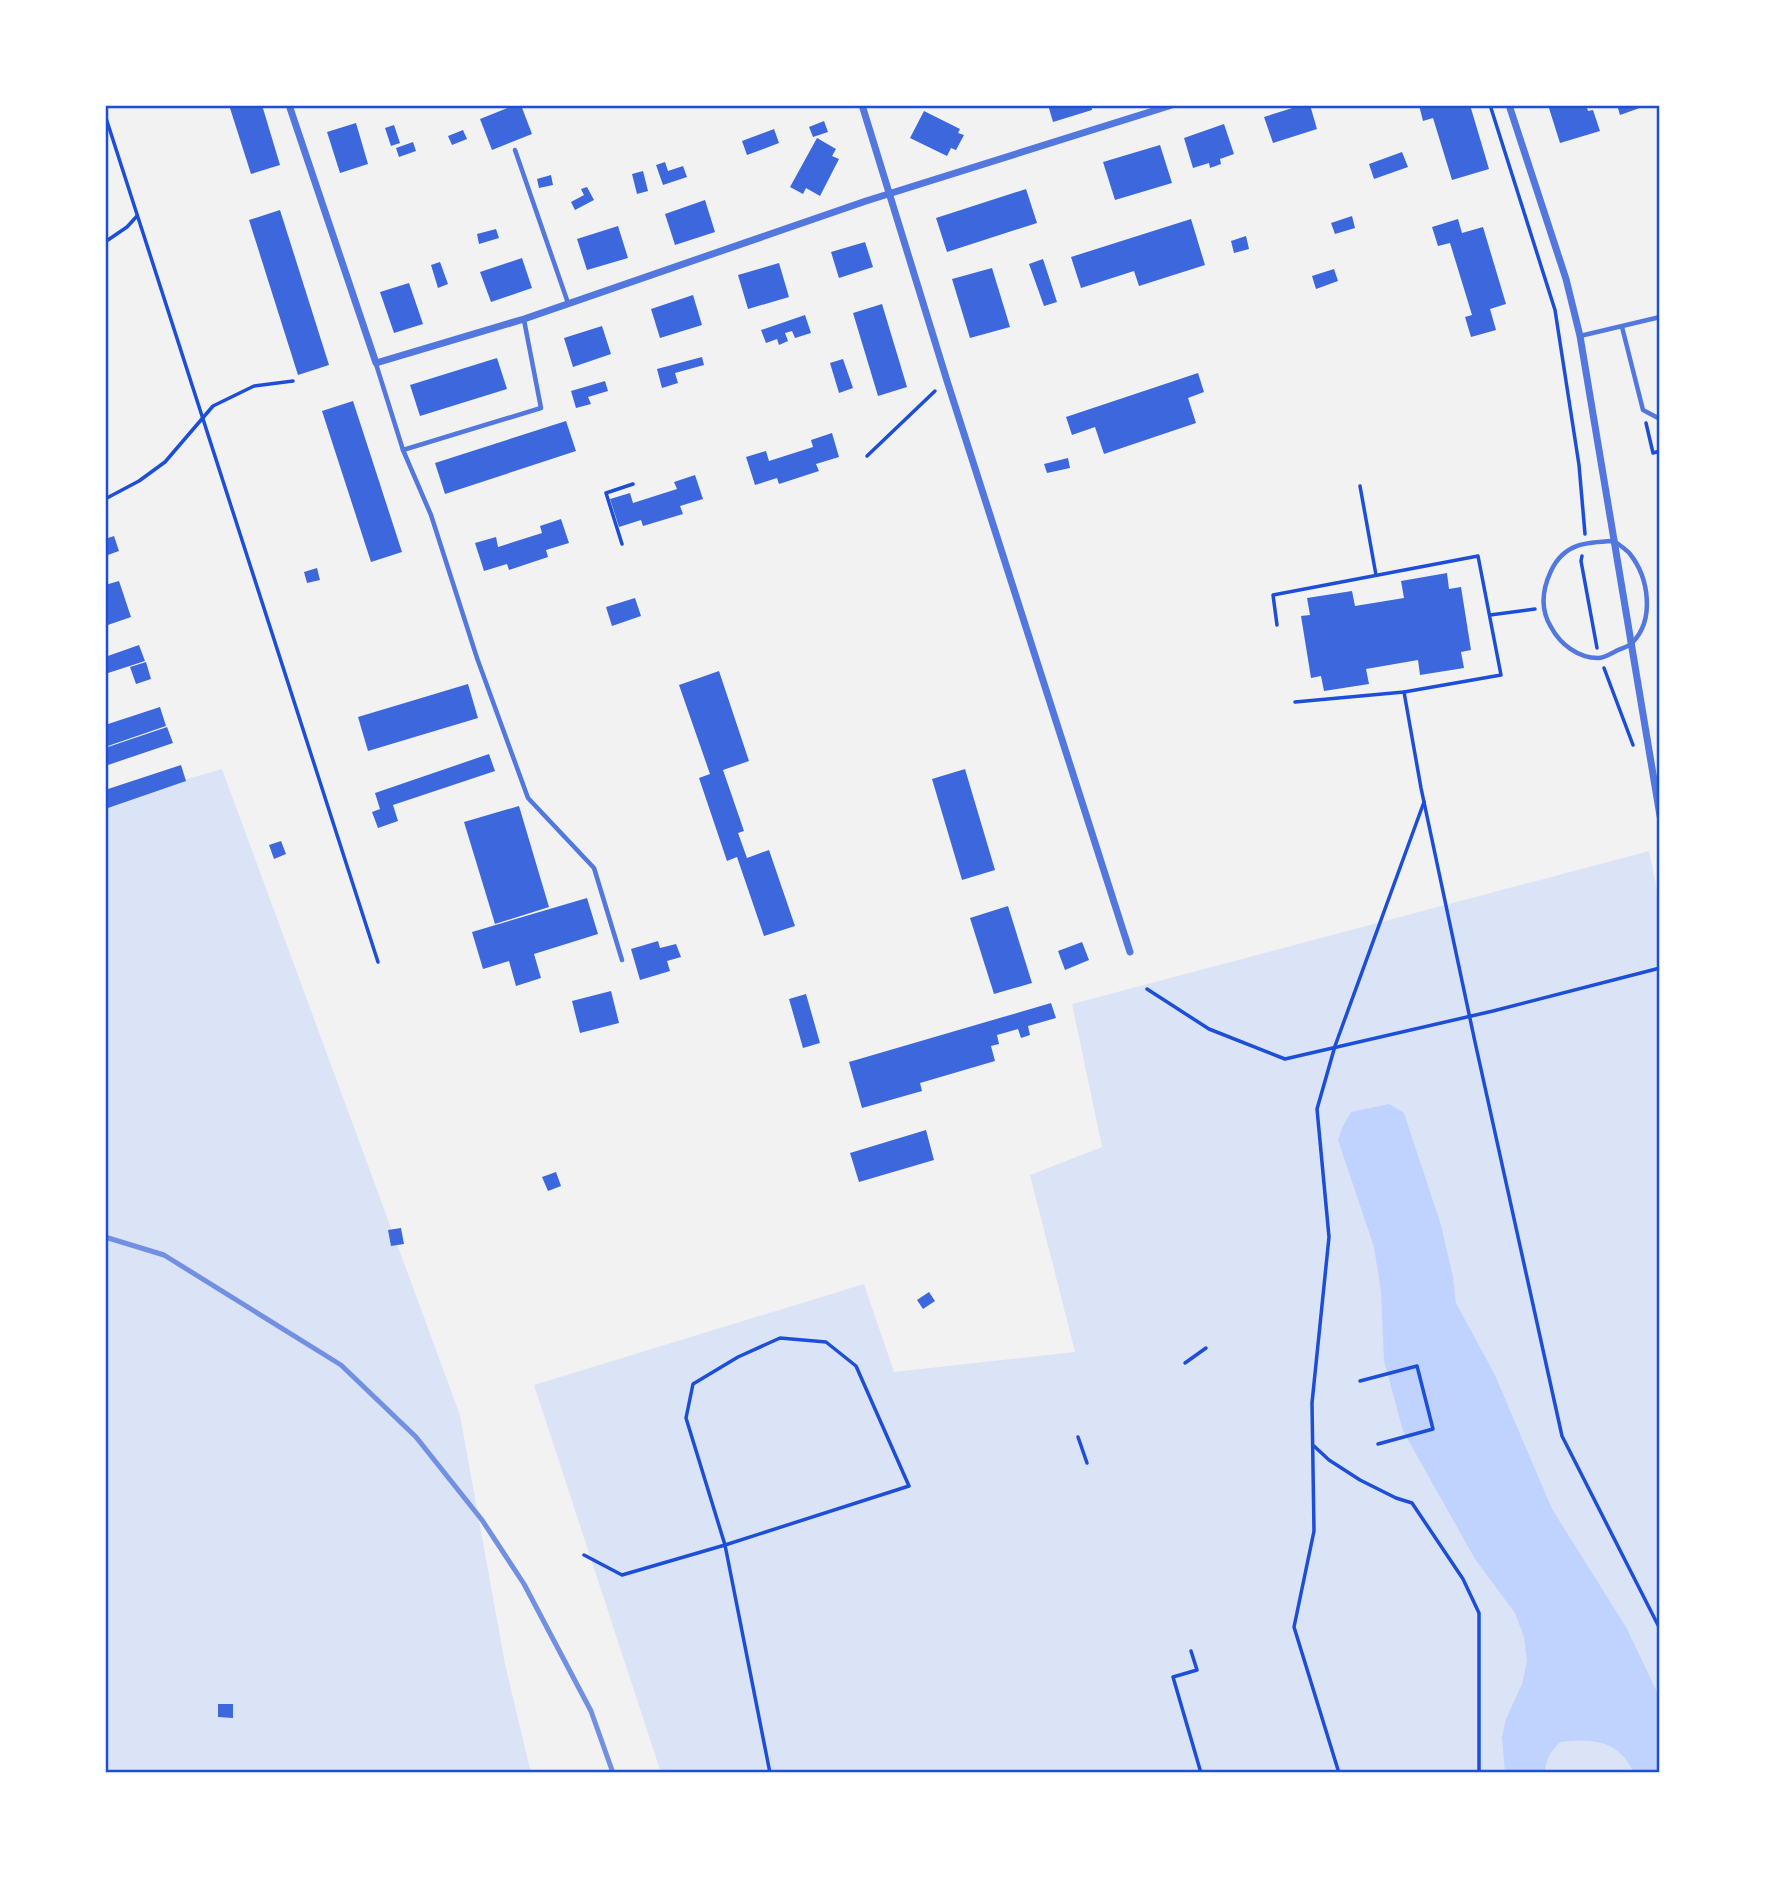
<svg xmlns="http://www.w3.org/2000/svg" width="1765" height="1878" viewBox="0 0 1765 1878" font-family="Barlow,sans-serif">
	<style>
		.green { fill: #dbe4f7 }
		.water { fill: #bfd3fe }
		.building { fill: #3d67dc }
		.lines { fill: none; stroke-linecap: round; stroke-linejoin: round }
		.path { stroke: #1d4ed8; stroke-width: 3.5 }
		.service { stroke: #5277de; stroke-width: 4.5 }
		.minor { stroke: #5277de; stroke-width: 7 }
		.rail { stroke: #7290e2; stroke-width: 5 }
		.neatline { fill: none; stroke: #1d4ed8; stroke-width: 2.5 }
	</style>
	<rect width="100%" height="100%" fill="#f2f2f2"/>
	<g class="green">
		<path d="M222 769 460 1415 505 1664 531 1773H105V803Z"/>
		<path d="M1649 851 1660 904V1773H661L534 1385 864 1284 894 1372 1075 1352 1030 1175 1102 1147 1072 1004Z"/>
	</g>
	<path class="water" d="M1389 1104 1404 1113 1441 1225 1453 1277 1456 1303 1495 1375 1552 1509 1626 1627 1660 1698V1773H1634C1618 1739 1593 1739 1560 1742 1550 1752 1546 1759 1545 1773H1505L1502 1737 1506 1719 1522 1684 1527 1661 1524 1637 1515 1613 1475 1559 1403 1431 1384 1361 1381 1292 1374 1247 1338 1140 1343 1126 1351 1112Z"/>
	<g class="building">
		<path d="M229 105H262L280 165 251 174Z"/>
		<path d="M515 105H521L532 134 492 150 480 119Z"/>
		<path d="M1048 105H1091L1092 110 1053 122Z"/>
		<path d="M1302 105H1310L1317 129 1273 143 1264 117Z"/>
		<path d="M1419 105H1470L1489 169 1452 180 1433 118 1423 121Z"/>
		<path d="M1548 105H1586L1588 111 1593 110 1600 131 1560 143Z"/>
		<path d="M1617 105H1648L1620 115Z"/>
		<path d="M924 111 960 129 958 133 964 135 956 150 951 148 947 156 910 138Z"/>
		<path d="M824 121 828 132 813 137 809 127Z"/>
		<path d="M356 123 368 164 340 173 327 132Z"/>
		<path d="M1224 124 1234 154 1220 159 1221 164 1210 168 1209 163 1193 168 1184 138Z"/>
		<path d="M394 125 400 143 391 146 385 128Z"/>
		<path d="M774 129 779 143 747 155 742 141Z"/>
		<path d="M463 130 467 139 452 145 448 136Z"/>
		<path d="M817 138 836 149 832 156 839 159 820 196 806 188 803 194 790 187Z"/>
		<path d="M413 142 416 151 399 157 396 148Z"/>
		<path d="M1160 145 1172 183 1115 200 1103 162Z"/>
		<path d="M1402 152 1408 167 1374 179 1369 164Z"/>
		<path d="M665 162 668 171 683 166 687 177 663 185 656 165Z"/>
		<path d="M643 171 648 191 637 194 632 174Z"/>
		<path d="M551 175 553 185 539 188 537 179Z"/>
		<path d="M587 187 594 200 575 210 571 202 584 195 581 189Z"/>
		<path d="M1026 189 1037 223 947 252 936 218Z"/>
		<path d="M705 200 715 232 675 245 665 214Z"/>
		<path d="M280 210 329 365 298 375 249 220Z"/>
		<path d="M1352 216 1355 228 1335 234 1331 223Z"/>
		<path d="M1191 219 1205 265 1139 286 1134 271 1081 288 1071 257Z"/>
		<path d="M1458 219 1462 233 1483 227 1506 304 1490 309 1496 330 1471 337 1465 317 1472 315 1450 243 1438 246 1432 227Z"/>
		<path d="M618 226 628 258 587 270 577 239Z"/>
		<path d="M496 229 499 238 479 244 477 234Z"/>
		<path d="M1246 236 1249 249 1234 253 1231 241Z"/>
		<path d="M865 242 873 267 839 278 831 252Z"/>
		<path d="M522 258 532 288 491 302 480 272Z"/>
		<path d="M1043 259 1057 302 1044 306 1029 264Z"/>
		<path d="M440 262 448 284 438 288 431 265Z"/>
		<path d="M779 263 789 297 748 309 738 275Z"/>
		<path d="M992 268 1010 327 970 338 952 279Z"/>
		<path d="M1334 269 1338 281 1316 289 1312 276Z"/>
		<path d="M409 283 423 324 394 333 380 292Z"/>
		<path d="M693 295 702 325 660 338 651 309Z"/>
		<path d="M882 304 907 387 878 396 853 313Z"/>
		<path d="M805 315 811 333 795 338 792 331 785 333 788 341 779 345 777 339 766 343 761 330Z"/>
		<path d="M602 326 611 354 573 367 564 338Z"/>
		<path d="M702 357 704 365 675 373 678 383 662 388 657 369Z"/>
		<path d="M497 358 507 389 420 416 410 385Z"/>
		<path d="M843 359 853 388 839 393 830 363Z"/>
		<path d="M1198 373 1204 392 1188 398 1196 423 1104 454 1095 427 1072 435 1066 417Z"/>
		<path d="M605 381 608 391 588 397 591 404 576 408 571 391Z"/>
		<path d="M353 401 402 552 371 562 322 411Z"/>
		<path d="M566 421 576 451 445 494 435 463Z"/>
		<path d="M832 433 839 457 816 464 819 471 779 484 777 478 755 485 746 457 766 451 769 461 813 447 811 440Z"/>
		<path d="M1068 458 1070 468 1047 473 1044 464Z"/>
		<path d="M695 475 703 499 680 506 683 514 643 526 641 520 619 527 610 499 630 493 633 503 677 489 674 482Z"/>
		<path d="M561 519 569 543 546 550 548 557 509 570 507 564 484 571 475 543 496 537 498 547 542 533 540 526Z"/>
		<path d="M114 536 119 551 105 556V539Z"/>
		<path d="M317 568 320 580 307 583 304 572Z"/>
		<path d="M1447 573 1449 589 1461 587 1471 650 1461 652 1464 668 1420 675 1418 660 1366 669 1369 684 1324 691 1321 676 1311 678 1301 616 1310 615 1307 598 1352 591 1355 606 1404 598 1401 581Z"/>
		<path d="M119 581 131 617 105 626V585Z"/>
		<path d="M635 598 641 616 612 626 606 607Z"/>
		<path d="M139 645 145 661 105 674V657Z"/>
		<path d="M146 662 151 679 136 684 130 667Z"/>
		<path d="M719 671 749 761 723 770 744 831 738 833 747 858 769 850 795 926 764 936 737 857 727 861 699 778 710 774 679 685Z"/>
		<path d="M468 684 478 718 368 751 358 717Z"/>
		<path d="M160 707 166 726 105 747V725Z"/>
		<path d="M167 727 173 743 105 766V748Z"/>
		<path d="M489 754 495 771 393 805 398 821 378 828 372 812 380 809 375 793Z"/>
		<path d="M181 765 186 781 105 809V790Z"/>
		<path d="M965 769 995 870 962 880 932 779Z"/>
		<path d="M519 806 549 907 495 924 464 822Z"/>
		<path d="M281 841 286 854 274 859 269 845Z"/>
		<path d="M587 898 598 934 534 954 541 978 516 986 509 961 483 969 472 932Z"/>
		<path d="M1008 906 1032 983 994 994 970 918Z"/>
		<path d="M658 941 660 948 676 944 681 957 667 961 670 971 640 980 631 949Z"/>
		<path d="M1082 942 1089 960 1065 970 1058 951Z"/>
		<path d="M611 991 619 1023 580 1033 572 1001Z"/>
		<path d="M806 994 820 1043 803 1048 789 999Z"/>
		<path d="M1051 1003 1056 1018 1028 1026 1030 1035 1021 1038 1018 1029 997 1035 999 1044 991 1046 995 1061 920 1083 922 1091 862 1108 849 1062Z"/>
		<path d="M926 1130 934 1160 859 1182 850 1153Z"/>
		<path d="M556 1172 561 1186 548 1191 542 1177Z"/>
		<path d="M401 1228 404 1244 391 1246 388 1230Z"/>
		<path d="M929 1292 935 1301 923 1309 917 1300Z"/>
		<path d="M218 1704H233V1718L218 1717Z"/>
	</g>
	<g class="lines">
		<g class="path">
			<path d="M1490 105 1555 310 1579 465 1585 534"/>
			<path d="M105 115 378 962"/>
			<path d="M105 242 127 227 137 216"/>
			<path d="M1646 423 1653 453 1660 451"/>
			<path d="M867 456 935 391"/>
			<path d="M1360 486 1376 575"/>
			<path d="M105 499 139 481 165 462 213 406 254 386 293 381"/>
			<path d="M622 544 606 493 633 484"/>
			<path d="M1582 556 1581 561 1597 648"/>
			<path d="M1490 615 1535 609"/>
			<path d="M1277 625 1273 595 1478 556 1501 675 1404 692 1295 702"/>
			<path d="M1604 668 1633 745"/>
			<path d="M1404 692 1421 788 1475 1042 1562 1436 1660 1629"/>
			<path d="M1147 989 1209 1029 1285 1059 1493 1011 1660 968"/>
			<path d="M1185 1363 1206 1348"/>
			<path d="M1360 1381 1417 1366 1433 1429 1378 1444"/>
			<path d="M1078 1437 1087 1463"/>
			<path d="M1314 1446 1329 1460 1360 1480 1396 1498 1412 1503 1463 1579 1479 1613V1773"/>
			<path d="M584 1555 622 1575 725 1545 909 1486 856 1366 826 1342 780 1338 738 1357 693 1384 686 1418 725 1545 770 1773"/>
			<path d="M1191 1651 1197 1670 1173 1677 1201 1773"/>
			<path d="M1339 1773 1294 1627 1314 1531 1312 1403 1329 1237 1317 1109 1335 1046 1424 802"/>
		</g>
		<g class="service">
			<path d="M515 150 568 303"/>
			<path d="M1622 327 1643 410 1660 419"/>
			<path d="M1580 336 1660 317"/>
			<path d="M376 364 403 450 431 515 477 658 528 798 594 868 622 960"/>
			<path d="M403 450 541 408 524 320"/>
			<path d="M1614 541C1619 545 1626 549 1630 554 1649 578 1655 620 1632 643 1628 647 1622 648 1618 650 1612 653 1604 658 1598 658 1578 658 1560 644 1551 627 1540 609 1542 590 1551 571 1564 543 1587 542 1614 541Z"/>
		</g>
		<g class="minor">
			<path d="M289 105 376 363 524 319 866 201 1172 105"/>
			<path d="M862 105 948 384 1130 952"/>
			<path d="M1509 105 1566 279 1580 336 1660 816"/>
		</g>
		<path class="rail" d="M105 1237 164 1255 341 1365 416 1437 482 1520 524 1584 591 1711 613 1773"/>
	</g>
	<rect width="1765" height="1878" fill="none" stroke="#ffffff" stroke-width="214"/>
	<rect x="107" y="107" width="1551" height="1664" class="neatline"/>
</svg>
